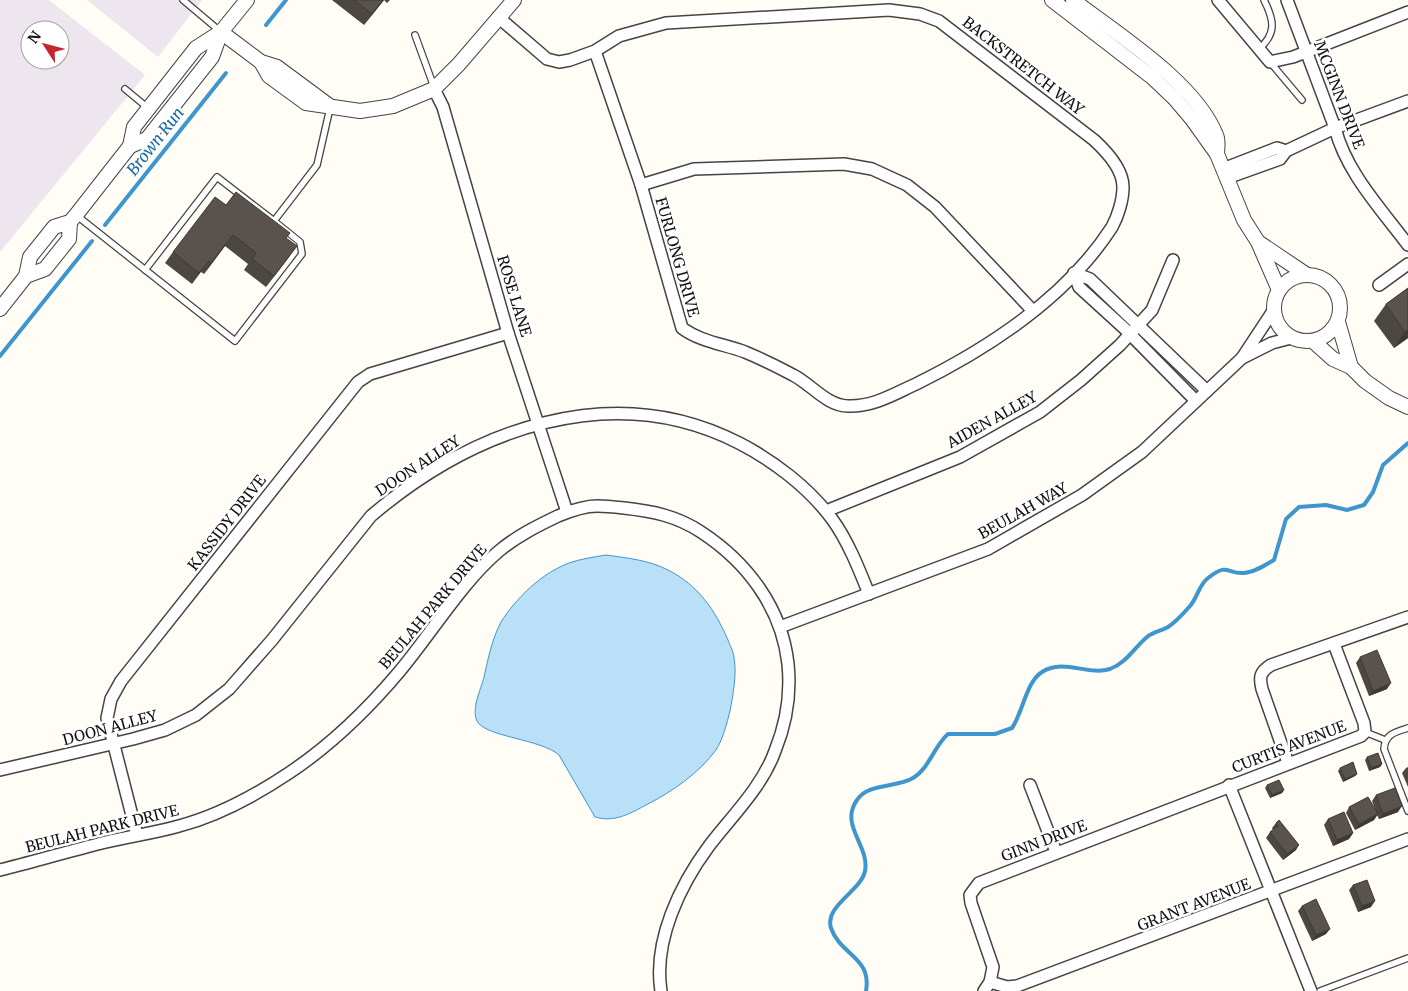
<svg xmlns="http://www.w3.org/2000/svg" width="1408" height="991" viewBox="0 0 1408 991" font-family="Merriweather,serif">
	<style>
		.industrial { fill: #eee6ef; fill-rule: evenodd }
		.water { fill: #b9e0f7; stroke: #3f96cf }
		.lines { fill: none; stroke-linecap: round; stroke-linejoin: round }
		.stream { stroke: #3f96cf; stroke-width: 4 }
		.service-casing { stroke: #444; stroke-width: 8 }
		.minor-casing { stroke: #444; stroke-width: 14 }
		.tertiary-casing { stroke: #444; stroke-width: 16 }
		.service { stroke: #fff; stroke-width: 5.5 }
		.minor { stroke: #fff; stroke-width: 11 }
		.tertiary { stroke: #fff; stroke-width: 14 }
		.wall { fill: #4d4742 }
		.shaded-wall { fill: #3f3936 }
		.building { fill: #5a524d; stroke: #3f3936 }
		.labels { text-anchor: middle; stroke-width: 5; stroke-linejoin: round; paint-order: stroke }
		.street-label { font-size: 15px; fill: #111; stroke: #fff }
		.water-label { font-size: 16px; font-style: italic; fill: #1768a6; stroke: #fff }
	</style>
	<rect width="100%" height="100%" fill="#fffdf5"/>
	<g class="industrial">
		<path d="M0 0H49L145 75 0 252ZM30 30H60V60H30Z"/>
		<path d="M87 0H202L158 57Z"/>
	</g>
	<path class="water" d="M606 555C627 558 649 560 668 570 698 585 715 610 728 640 730 646 734 652 734 658 737 674 733 695 730 711 727 723 723 739 716 750 699 773 673 791 648 804 631 813 615 823 595 817L559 755C541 739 485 737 477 721 471 709 481 689 484 677 488 659 492 639 501 622 516 598 542 573 569 563 580 559 594 557 606 555Z"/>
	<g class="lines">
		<g class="stream">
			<path d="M266 25 286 0"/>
			<path d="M105 225 226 73"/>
			<path d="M0 356 92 241"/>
			<path d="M866 991C872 957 840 955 831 928 824 906 861 891 865 871 870 846 839 825 857 800 868 783 896 788 913 778 929 769 934 746 948 734H995L1012 728C1023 712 1026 682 1042 672 1064 658 1088 676 1110 669 1126 663 1135 647 1147 637 1153 632 1161 631 1168 627 1176 622 1183 614 1190 606 1198 597 1198 586 1208 578 1228 562 1227 574 1243 573 1254 573 1265 565 1274 560L1286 519 1299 507 1326 505 1347 510 1364 505 1373 492 1383 465 1408 443"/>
		</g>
		<defs>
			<g id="service">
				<path d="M183 0 221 32"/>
				<path d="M415 35 434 87"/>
				<path d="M1259 49C1277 33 1274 20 1264 0"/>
				<path d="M1270 62 1302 100"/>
				<path d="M125 89 148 108"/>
				<path d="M76 215 235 341 302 254 300 242 274 221 317 165 330 108"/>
				<path d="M145 270 217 177 274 221"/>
				<path d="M1408 728C1395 732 1385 734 1384 749L1408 811"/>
				<path d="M1365 732 1385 740"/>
				<path d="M1320 991 1408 958"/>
			</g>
			<g id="minor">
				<path d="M1218 0 1270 62 1293 57 1408 12"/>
				<path d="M1287 0 1335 128C1346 172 1381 209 1408 245"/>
				<path d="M498 17 547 59 559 62 570 60 595 51 619 36 666 23 889 10 920 14 939 21 1094 140C1106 151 1123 169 1123 187 1123 200 1118 216 1112 227 1067 297 989 348 916 384 894 394 873 407 848 406 827 406 811 384 793 375 778 367 762 359 745 352 724 344 701 342 682 328L641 185 595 51"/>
				<path d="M434 89 443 107 508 333 567 512"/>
				<path d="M1223 169 1277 148 1286 151"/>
				<path d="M1227 178 1280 159 1286 151 1335 128 1408 101"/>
				<path d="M641 185 694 169 844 164 872 169 907 185 935 207 1033 311"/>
				<path d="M1074 273 1090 279 1207 391"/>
				<path d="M1074 273 1079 287 1124 328 1196 401"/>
				<path d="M1379 285 1408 264"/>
				<path d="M1242 358 1272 343 1291 338"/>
				<path d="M826 511 960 457 1040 412 1081 380 1120 345 1152 310 1173 260"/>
				<path d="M780 627 988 549 1082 495 1142 452 1242 358 1273 311"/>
				<path d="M1288 763 1262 689C1259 677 1260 672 1271 665L1408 617"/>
				<path d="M0 770 133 739 165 730 196 715 229 689 272 640 371 516C473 429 612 378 739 443 774 461 809 488 832 519 848 541 859 569 869 594"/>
				<path d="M1030 785 1056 852"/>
				<path d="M1229 785 1311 991"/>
				<path d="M137 835 107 718 111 699 121 681 358 382 370 374 508 333"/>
				<path d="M0 870C35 861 70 851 106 842 130 836 155 833 179 826 217 816 256 795 289 773 331 745 367 710 399 672 431 634 462 582 499 551 517 536 537 526 558 516 570 511 583 506 597 506 606 506 615 507 624 508 652 511 677 516 701 532 747 562 782 608 788 664 791 693 786 724 775 751 762 787 732 816 709 846 680 885 653 941 661 991"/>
				<path d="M990 982 1007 987 1017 986 1408 839"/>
				<path d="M984 991 990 982 993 967 971 903 970 895 979 883 1361 736 1365 732 1364 723 1334 644"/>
			</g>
			<g id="tertiary">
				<path d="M1052 0 1153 78 1175 99 1192 119 1217 154 1244 220 1258 242 1279 290"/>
				<path d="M1073 0C1118 35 1195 82 1216 135 1219 141 1217 148 1217 154"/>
				<path d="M221 32 261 62 277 67 331 107"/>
				<path d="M261 62 269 76 306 103 360 111 393 106 434 89 459 64 514 0"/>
				<path d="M130 146 147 139 212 57 221 32"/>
				<path d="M1261 244 1307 275"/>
				<circle cx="1307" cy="308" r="33"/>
				<path d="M26 276 45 269 69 239 70 222"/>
				<path d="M0 309 26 276 30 257 54 227 70 222 76 215 130 146 134 127 196 48 221 32 247 0"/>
				<path d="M1338 322 1351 367"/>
				<path d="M1313 341 1333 359 1351 367 1365 381 1389 398 1408 407"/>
			</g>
		</defs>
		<use href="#service" class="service-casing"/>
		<use href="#minor" class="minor-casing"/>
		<use href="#tertiary" class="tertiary-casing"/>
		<use href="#service" class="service"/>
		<use href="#minor" class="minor"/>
		<use href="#tertiary" class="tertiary"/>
	</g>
	<g class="wall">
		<path d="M332 0H390L387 3 384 0 364 25Z"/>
		<path d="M226 205 286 238 289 257 266 287 244 270 248 264 225 246 204 274 201 272 192 284 165 263 173 252Z"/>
		<path d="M1408 288V338L1394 348 1374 321 1386 304Z"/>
		<path d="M1360 657 1387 689 1369 696 1356 663Z"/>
		<path d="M1367 757 1382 764 1380 767 1369 771 1365 760Z"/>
		<path d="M1408 767V787L1402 773 1406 768Z"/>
		<path d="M1340 768 1357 774 1355 776 1343 782 1338 771Z"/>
		<path d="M1267 785 1284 790 1282 793 1270 798 1265 788Z"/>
		<path d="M1376 795 1398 812 1379 819 1377 815 1374 820 1355 830 1346 813 1349 807 1375 809 1372 801Z"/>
		<path d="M1328 819 1353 833 1349 839 1333 846 1324 825Z"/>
		<path d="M1276 823 1296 850 1283 860 1266 838 1270 832 1273 830 1272 828Z"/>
		<path d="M1353 885 1371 907 1358 912 1349 890Z"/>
		<path d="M1302 906 1326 934 1312 941 1298 911Z"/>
	</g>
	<g class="shaded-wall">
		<path d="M383 0H384L364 25 372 14Z"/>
		<path d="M233 235 225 246 204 274 211 263Z"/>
		<path d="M297 246 289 257 266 287 274 276Z"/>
		<path d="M1408 330V338L1394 348 1405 332Z"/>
		<path d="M1391 683 1387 689 1369 696 1373 691Z"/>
		<path d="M1382 764 1380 767 1369 771 1371 768Z"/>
		<path d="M1357 774 1355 776 1343 782 1345 779Z"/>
		<path d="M1284 790 1282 793 1270 798 1272 795Z"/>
		<path d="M1402 806 1398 812 1379 819 1383 814Z"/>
		<path d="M1378 814 1374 820 1355 830 1359 824Z"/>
		<path d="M1353 833 1349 839 1333 846 1337 840Z"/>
		<path d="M1299 845 1296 850 1283 860 1287 854Z"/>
		<path d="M1375 901 1371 907 1358 912 1362 906Z"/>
		<path d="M1330 929 1326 934 1312 941 1316 935Z"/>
	</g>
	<g class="building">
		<path d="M354 0H383L372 14Z"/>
		<path d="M236 192 290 233 286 238 297 246 274 276 252 259 256 253 233 235 211 263 209 261 199 273 173 252 215 197 226 205Z"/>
		<path d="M1408 288V330L1405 332 1386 304Z"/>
		<path d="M1377 650 1391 683 1373 691 1360 657Z"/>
		<path d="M1378 753 1382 764 1371 768 1367 757Z"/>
		<path d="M1353 762 1357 774 1345 779 1340 768Z"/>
		<path d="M1279 780 1284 790 1272 795 1267 785Z"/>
		<path d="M1395 788 1402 806 1383 814 1376 795Z"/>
		<path d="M1368 797 1378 814 1359 824 1349 807Z"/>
		<path d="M1344 812 1353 833 1337 840 1328 819Z"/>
		<path d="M1279 820 1299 845 1287 854 1270 832 1278 826 1276 823Z"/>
		<path d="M1367 880 1375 901 1362 906 1353 885Z"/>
		<path d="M1316 899 1330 929 1316 935 1302 906Z"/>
	</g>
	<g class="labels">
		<g class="street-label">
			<text transform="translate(1023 66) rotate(38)" y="5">BACKSTRETCH WAY</text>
			<text transform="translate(1339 95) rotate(69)" y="5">MCGINN DRIVE</text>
			<text transform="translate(677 257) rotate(74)" y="5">FURLONG DRIVE</text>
			<text transform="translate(514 296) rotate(73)" y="5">ROSE LANE</text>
			<text transform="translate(992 420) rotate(-29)" y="5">AIDEN ALLEY</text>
			<text transform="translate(418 466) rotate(-33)" y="5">DOON ALLEY</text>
			<text transform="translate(1023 511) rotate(-29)" y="5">BEULAH WAY</text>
			<text transform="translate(227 523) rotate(-52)" y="5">KASSIDY DRIVE</text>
			<text transform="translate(433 607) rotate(-50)" y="5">BEULAH PARK DRIVE</text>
			<text transform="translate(110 728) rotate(-15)" y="5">DOON ALLEY</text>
			<text transform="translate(1289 747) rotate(-21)" y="5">CURTIS AVENUE</text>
			<text transform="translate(102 829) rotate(-14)" y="5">BEULAH PARK DRIVE</text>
			<text transform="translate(1044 841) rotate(-21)" y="5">GINN DRIVE</text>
			<text transform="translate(1194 905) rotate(-21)" y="5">GRANT AVENUE</text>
		</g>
		<g class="water-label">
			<text transform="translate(155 141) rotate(-52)" y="6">Brown Run</text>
		</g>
	</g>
	<g transform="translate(45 45) rotate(306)"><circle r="24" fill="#ffffff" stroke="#a0a0a0"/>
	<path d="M0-4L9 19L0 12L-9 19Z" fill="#c4262e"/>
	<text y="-8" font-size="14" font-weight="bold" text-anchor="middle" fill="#111111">N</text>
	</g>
</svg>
